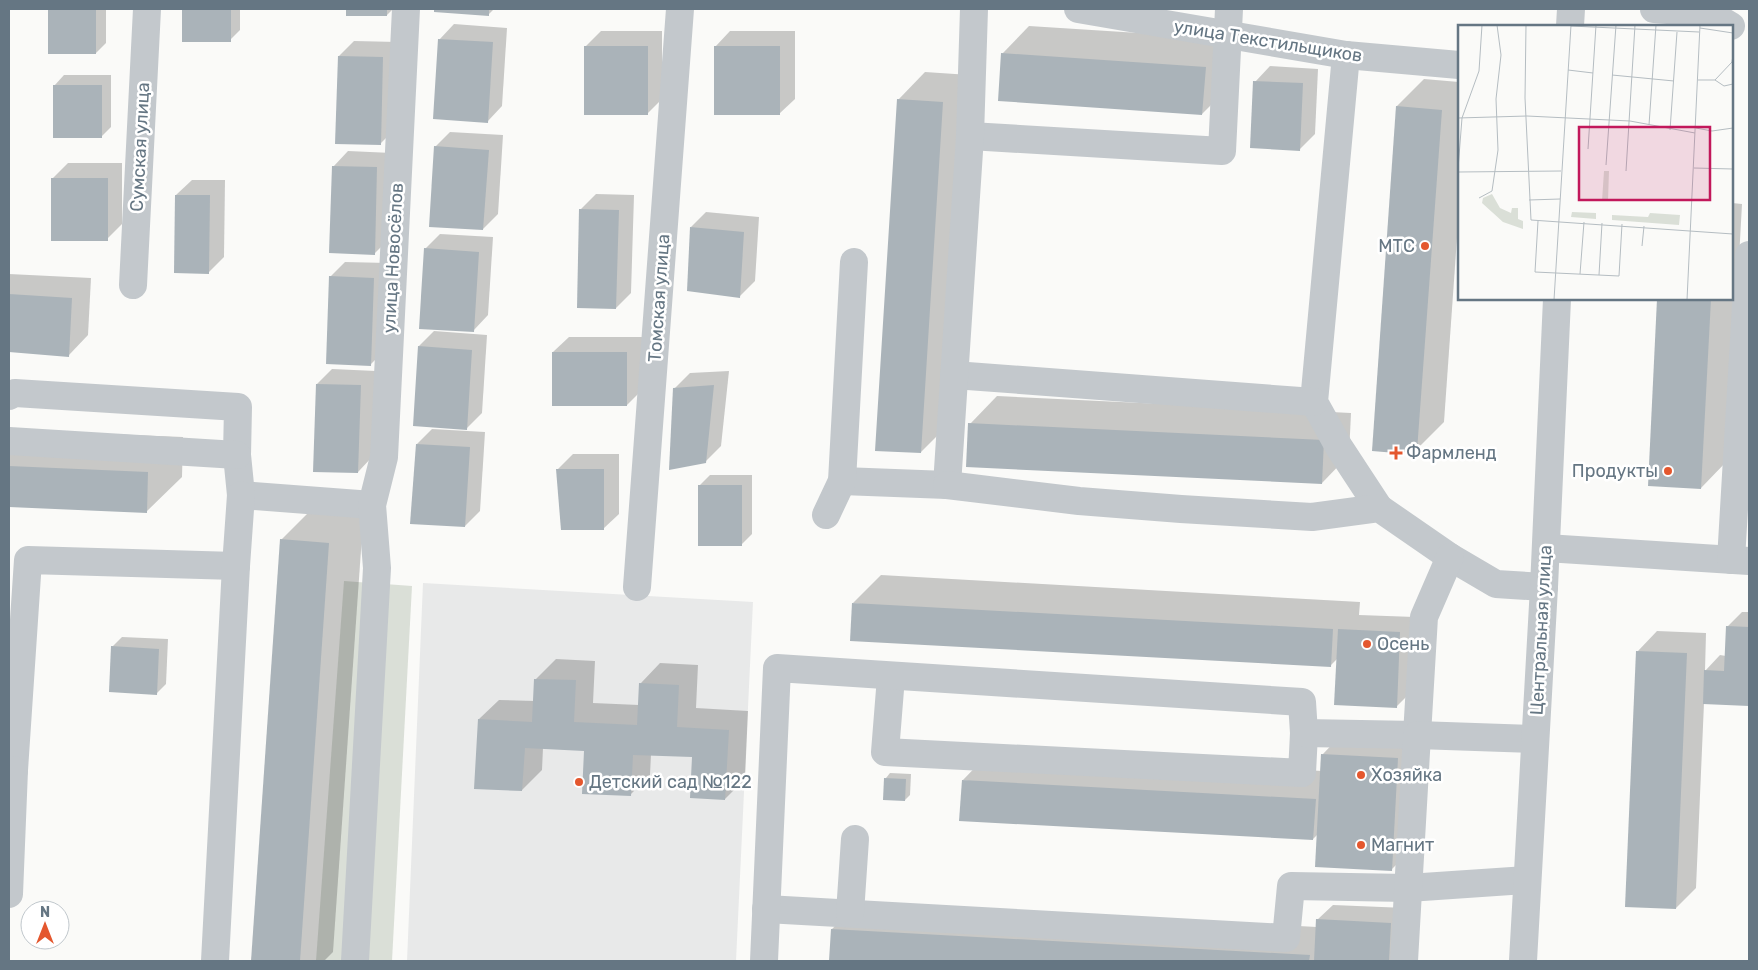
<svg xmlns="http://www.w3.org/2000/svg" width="1758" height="970" viewBox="0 0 1758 970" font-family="Rubik,sans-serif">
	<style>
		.built { fill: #e8e9e9 }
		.green { fill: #dadfd7 }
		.shadow { fill: #0003 }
		.building { fill: #aab3b9 }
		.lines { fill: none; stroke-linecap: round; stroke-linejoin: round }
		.minor { stroke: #c3c8cc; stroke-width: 28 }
		.poi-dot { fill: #e4572e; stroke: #fff; stroke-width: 2 }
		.labels { text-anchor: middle; stroke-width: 5; stroke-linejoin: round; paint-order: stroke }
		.street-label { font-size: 18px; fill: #657683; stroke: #fff }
		.poi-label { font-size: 18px; fill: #657683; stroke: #fff; text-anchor: start }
		.inset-road { fill: none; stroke: #b5bdc2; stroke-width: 1 }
		.view { fill: #c2185b; fill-opacity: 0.15; stroke: #c2185b; stroke-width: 2.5 }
		.inset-edge { fill: none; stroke: #657683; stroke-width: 2.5 }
	</style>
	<rect width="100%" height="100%" fill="#fafaf8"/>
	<path class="built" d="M423 583 753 602 736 961H407Z"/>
	<path class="green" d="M344 581 412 586 392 961H316Z"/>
	<g class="shadow">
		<path d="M49 9H106V43L96 53H49Z"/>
		<path d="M183 9H240V30L230 40H183Z"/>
		<path d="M347 9H393L387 15 347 14Z"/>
		<path d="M435 9H494L488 15 435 11Z"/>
		<path d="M454 24 507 28 502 106 487 122 439 40Z"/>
		<path d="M1029 26 1233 39 1230 86 1202 114 1002 54Z"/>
		<path d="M601 31H662V99L647 114 585 47Z"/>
		<path d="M730 31H795V99L779 114 715 47Z"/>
		<path d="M354 41 398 42 395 129 380 144 339 56Z"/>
		<path d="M1270 66 1318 69 1315 134 1299 150 1255 82Z"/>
		<path d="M925 72 970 75 948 425 921 452 898 100Z"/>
		<path d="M64 75H111V127L101 137 54 86Z"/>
		<path d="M1424 79 1459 82V210L1444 422 1416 450 1397 106Z"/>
		<path d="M450 132 503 135 498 214 483 229 435 147Z"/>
		<path d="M348 151 392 153 389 239 374 254 333 167Z"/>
		<path d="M68 163H122V224L107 239 53 178Z"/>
		<path d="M192 180H225L224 257 209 272 176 195Z"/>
		<path d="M596 194 634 195 631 293 616 308 581 209Z"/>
		<path d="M1732 203 1742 204 1728 460 1701 488 1649 485 1658 299H1732Z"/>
		<path d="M706 212 759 217 755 281 740 296 691 227Z"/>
		<path d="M440 234 493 237 488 315 473 331 425 249Z"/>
		<path d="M345 262 388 263 386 349 371 364 330 277Z"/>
		<path d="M9 274 91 278 88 335 69 355 9 351Z"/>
		<path d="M434 331 487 335 482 413 467 428 419 346Z"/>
		<path d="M569 337H642V390L627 405 553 352Z"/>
		<path d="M332 369 376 371 373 456 358 472 317 384Z"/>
		<path d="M729 371 721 446 705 462 675 388 690 373Z"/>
		<path d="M997 396 1351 413 1349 455 1322 483 970 424Z"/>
		<path d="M432 429 485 432 480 511 465 526 417 444Z"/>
		<path d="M10 430 183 437 182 477 146 512 9 506V521V431Z"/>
		<path d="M573 454H619V514L603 529 557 470Z"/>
		<path d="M710 475H752V534L741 545 700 485Z"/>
		<path d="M317 504 364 507 333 952 324 961H252L281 540Z"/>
		<path d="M881 575 1360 602 1359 615 1415 617 1411 692 1396 707 1338 658 1330 666 853 603Z"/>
		<path d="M1742 612H1749V705L1704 703 1696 888 1676 908 1638 651 1657 631 1706 633 1705 671 1720 655 1726 656 1727 627Z"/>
		<path d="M122 637 168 639 166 684 156 694 112 647Z"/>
		<path d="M556 659 595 661 593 703 639 705 641 683 660 663 698 665 696 708 748 711 745 779 725 799 693 756 651 754 650 775 630 795 586 750 543 748 542 770 522 790 479 719 499 700 535 701 536 679Z"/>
		<path d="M1342 734 1417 739 1411 850 1391 870 1318 834 1313 839 963 780 990 752 1322 771 1323 754Z"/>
		<path d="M890 773 911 774 910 795 905 800 885 798 886 778Z"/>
		<path d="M860 902 1317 927V920L1333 905 1406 908 1403 961H830L832 929Z"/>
	</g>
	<g class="building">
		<rect x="48" y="9" width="48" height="45"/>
		<rect x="182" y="9" width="49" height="33"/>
		<rect x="346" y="9" width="41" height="7"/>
		<path d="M434 9H489V16L434 12Z"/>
		<path d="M438 39 493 42 488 123 433 119Z"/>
		<rect x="584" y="46" width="64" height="69"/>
		<rect x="714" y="46" width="66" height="69"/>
		<path d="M1001 53 1206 67 1202 115 998 101Z"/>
		<path d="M338 56 383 57 381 145 335 144Z"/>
		<path d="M1253 81 1303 83 1300 151 1250 148Z"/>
		<rect x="53" y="85" width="49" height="53"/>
		<path d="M897 99 943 102 921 453 875 451Z"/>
		<path d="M1396 106 1442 110 1417 451 1396 453 1372 451Z"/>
		<path d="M434 146 489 150 483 230 429 227Z"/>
		<path d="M332 166 377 167 375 255 329 253Z"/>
		<rect x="51" y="178" width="57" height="63"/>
		<path d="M175 195H210L209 274 174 273Z"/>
		<path d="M579 209 619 210 616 309 577 308Z"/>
		<path d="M690 227 744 232 740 298 687 291Z"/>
		<path d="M424 248 479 252 474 332 419 329Z"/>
		<path d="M329 276 374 278 371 366 326 364Z"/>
		<path d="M9 294 72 298 69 357 9 352Z"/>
		<path d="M1657 299H1711L1701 489 1648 486Z"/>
		<path d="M418 346 472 350 467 430 413 426Z"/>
		<rect x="552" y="352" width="75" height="54"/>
		<path d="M316 384 361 385 358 473 313 472Z"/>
		<path d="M714 385 706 463 669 470 673 388Z"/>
		<path d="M968 423 1324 440 1322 484 966 467Z"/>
		<path d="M416 444 470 447 465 527 410 524Z"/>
		<path d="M9 466 148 472 147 513 9 507Z"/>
		<path d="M556 469H604V530H561Z"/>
		<rect x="698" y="485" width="44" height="61"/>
		<path d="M280 539 329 543 300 961H251Z"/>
		<path d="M852 603 1333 629 1331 667 850 641Z"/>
		<path d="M1726 626 1749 627V706L1703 704 1704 670 1724 671Z"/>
		<path d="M1338 629 1400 632 1397 708 1334 705Z"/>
		<path d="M111 646 159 649 157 695 109 692Z"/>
		<path d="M1636 651 1687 653 1676 909 1625 907Z"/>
		<path d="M534 679 576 680 574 722 637 725 639 683 679 685 677 727 729 730 725 800 690 798 692 757 633 755 631 796 582 794 584 751 525 748 522 791 474 789 478 719 532 722Z"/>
		<path d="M1321 754 1398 758 1392 871 1315 867Z"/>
		<path d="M884 778 906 779 905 801 883 800Z"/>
		<path d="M962 780 1316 799 1313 840 959 821Z"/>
		<path d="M1316 919 1391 923 1389 961H1314Z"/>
		<path d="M831 929 1310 955 1309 961H829Z"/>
	</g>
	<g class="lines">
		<g class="minor">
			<path d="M1078 9 1346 55 1459 65"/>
			<path d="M1654 9 1709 13 1731 26"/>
			<path d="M1570 26 1571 9"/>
			<path d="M1346 55 1314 402 1339 447 1379 508"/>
			<path d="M970 136 1222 151 1229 9"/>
			<path d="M133 285 147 9"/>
			<path d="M954 375 1314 402"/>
			<path d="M9 396 15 393 238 407 237 455 241 495 372 505"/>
			<path d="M9 441 237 455"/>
			<path d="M842 481 947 485 970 136 974 9"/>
			<path d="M947 485 1079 501 1181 509 1312 517 1379 508 1450 557 1496 584 1544 587"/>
			<path d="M826 515 842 481 854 262"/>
			<path d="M1546 548 1749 561"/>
			<path d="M1731 560 1749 255"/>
			<path d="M637 587 680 9"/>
			<path d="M891 677 885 752 1302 773 1304 733"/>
			<path d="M9 770H14L28 560 236 566"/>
			<path d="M9 894 14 770"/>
			<path d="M766 909 1286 938 1291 886 1408 888 1527 880"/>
			<path d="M850 913 855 839"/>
			<path d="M215 961 236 566 241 495"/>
			<path d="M355 961 377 568 372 505 384 457 406 9"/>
			<path d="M764 961 777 668 1302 702 1304 733 1417 735 1424 617 1450 557"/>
			<path d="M1404 961 1417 735 1535 739"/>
			<path d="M1523 961 1544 587 1557 299"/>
		</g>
	</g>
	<g class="poi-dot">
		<circle cx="1425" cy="246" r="5"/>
		<path d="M1393.5 445.5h5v5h5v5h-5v5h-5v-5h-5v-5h5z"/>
		<circle cx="1668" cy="471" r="5"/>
		<circle cx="1367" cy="644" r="5"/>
		<circle cx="1361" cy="775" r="5"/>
		<circle cx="579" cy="782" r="5"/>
		<circle cx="1361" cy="845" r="5"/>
	</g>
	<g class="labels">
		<g class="street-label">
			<text transform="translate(1268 41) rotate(9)" y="6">улица Текстильщиков</text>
			<text transform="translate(140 147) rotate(-87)" y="6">Сумская улица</text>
			<text transform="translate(393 258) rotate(-87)" y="6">улица Новосёлов</text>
			<text transform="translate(659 298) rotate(-86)" y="6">Томская улица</text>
			<text transform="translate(1541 630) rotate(-87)" y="6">Центральная улица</text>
		</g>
		<g class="poi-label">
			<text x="1415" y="252" text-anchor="end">МТС</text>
			<text x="1406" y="459">Фармленд</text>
			<text x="1658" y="477" text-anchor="end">Продукты</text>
			<text x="1377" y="650">Осень</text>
			<text x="1371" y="781">Хозяйка</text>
			<text x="589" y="788">Детский сад №122</text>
			<text x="1371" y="851">Магнит</text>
		</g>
	</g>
	<g transform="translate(1458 25)">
		<rect width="275" height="275" fill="#fafaf8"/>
		<path d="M146 146H151L150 176H144ZM34 169 42 183 53 188 54 183H60V194L65 196V204L45 197 24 178 25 173ZM114 187 138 188V194L113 192ZM192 188 222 190 221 200 154 195V190L190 192Z" fill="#dadfd7"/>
		<path class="inset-road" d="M68 0 67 73 73 195 275 209M113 1 241 7M242 3 275 8M110 45 135 48M154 50 216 56M240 55H257M257 55 274 37 275 30M257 55 266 61 275 59M0 93 69 91 172 96 237 108M191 100 198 0M238 103 254 106 275 103M212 105 219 7M130 124 138 0M148 140 158 0M236 143 275 144M0 144 4 93 21 46 24 0M168 146 177 0M0 147 103 146M21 173 34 166 40 125 38 74 43 30 39 0M71 175 102 174M80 196 77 247 161 251 164 199M184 221 186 201M122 249 126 197M141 250 144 198M96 275 113 0M229 275 242 0"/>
		<path class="view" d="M121 102H252V175H121Z"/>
		<rect width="275" height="275" class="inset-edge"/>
	</g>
	<rect width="1758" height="970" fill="none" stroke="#657683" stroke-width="20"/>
	<g transform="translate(45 925)"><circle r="24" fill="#ffffff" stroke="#c1c8cd"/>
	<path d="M0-4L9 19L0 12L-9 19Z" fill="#e4572e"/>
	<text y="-8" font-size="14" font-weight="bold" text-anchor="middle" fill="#657683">N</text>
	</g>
</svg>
